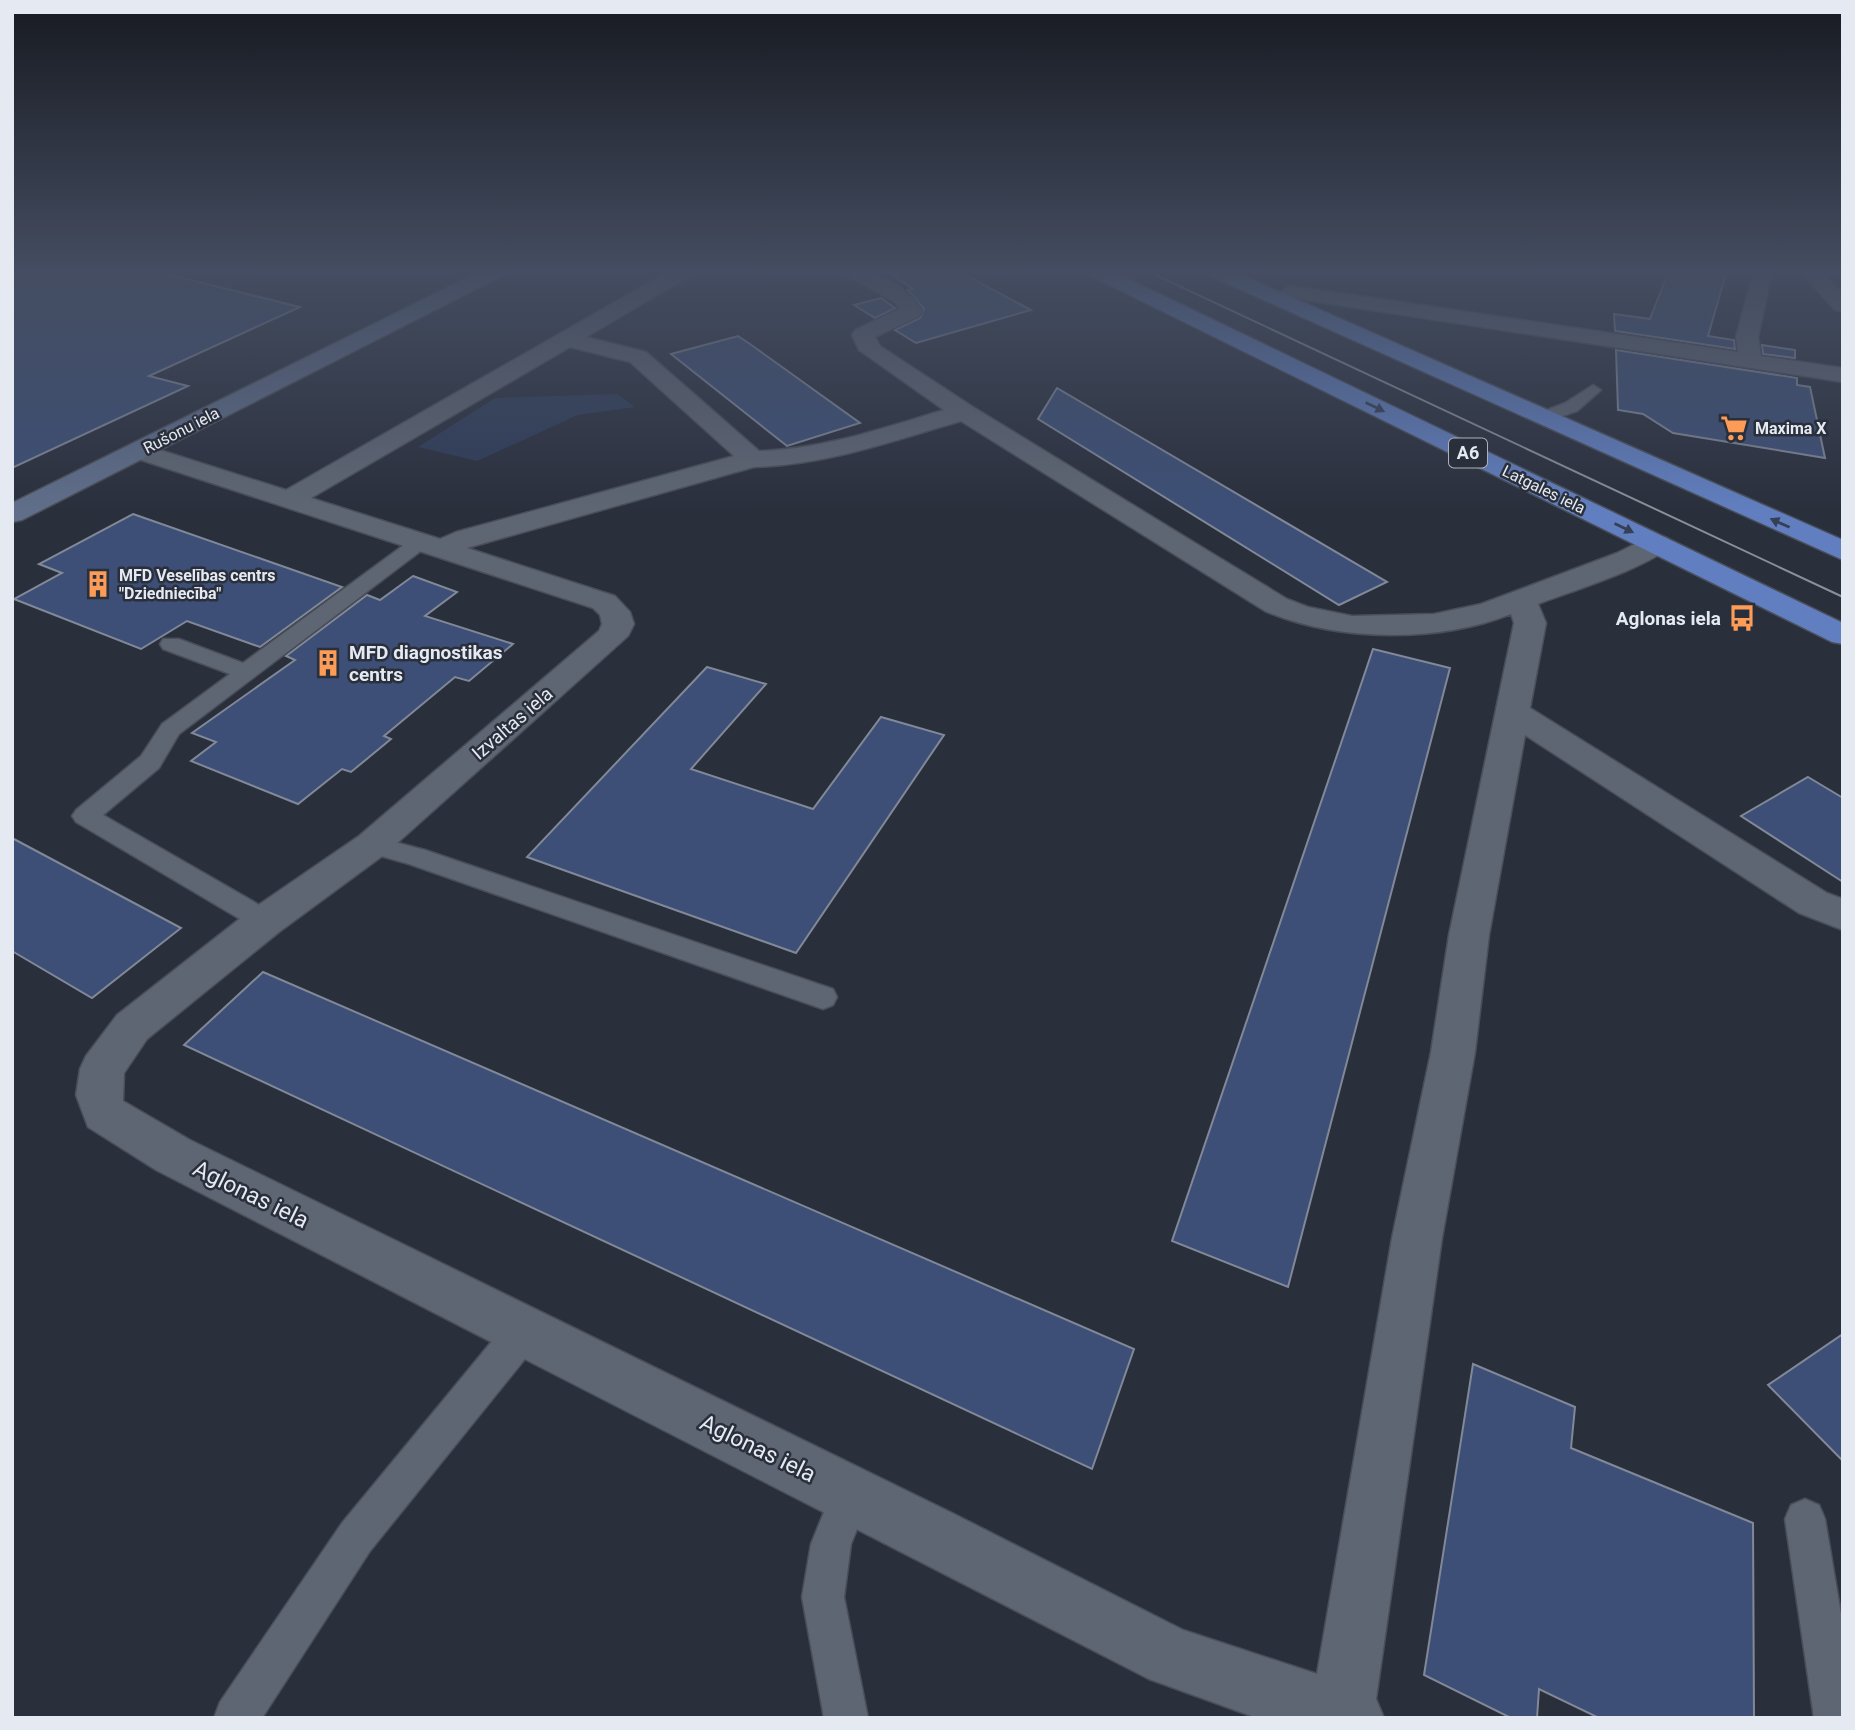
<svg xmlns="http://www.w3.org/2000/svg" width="1855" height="1730" viewBox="0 0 1855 1730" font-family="Roboto,sans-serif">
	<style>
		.green { fill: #2f3c58 }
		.building { fill: #3d4f76; stroke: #818897; stroke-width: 2 }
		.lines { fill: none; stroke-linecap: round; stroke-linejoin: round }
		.lane-casing { stroke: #494e58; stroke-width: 3 }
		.street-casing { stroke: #494e58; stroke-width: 3 }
		.secondary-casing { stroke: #494e58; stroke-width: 3 }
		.highway-casing { stroke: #494e58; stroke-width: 3 }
		.lane { fill: #5f6673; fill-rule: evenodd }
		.street { fill: #5f6673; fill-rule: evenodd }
		.secondary { fill: #606e8a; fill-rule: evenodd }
		.highway { fill: #617fc0; fill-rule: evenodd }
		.tram { stroke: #8a8f99; stroke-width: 2 }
		.oneway { fill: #353f56 }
		.labels { text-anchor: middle; stroke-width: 5; stroke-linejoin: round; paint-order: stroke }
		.far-poi-label { font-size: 16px; font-weight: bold; fill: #e5e9f1; stroke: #2a2f3c; text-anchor: start }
		.far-street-label { font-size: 16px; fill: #e5e9f1; stroke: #2a2f3c }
		.shield { fill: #2a2f3c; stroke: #adb1bb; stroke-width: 2 }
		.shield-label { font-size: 18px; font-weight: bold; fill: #e5e9f1 }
		.poi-label { font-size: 19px; font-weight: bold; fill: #e5e9f1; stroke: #2a2f3c; text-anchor: end }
		.street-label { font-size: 19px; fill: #e5e9f1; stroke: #2a2f3c }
		.near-street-label { font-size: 23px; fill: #e5e9f1; stroke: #2a2f3c }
	</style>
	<rect width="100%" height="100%" fill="#2a2f3c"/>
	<path class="green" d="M617 394 635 407 578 415 477 461 418 447 495 398Z"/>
	<g class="building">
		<path d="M12 270H150L300 307 149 376 188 386 12 468Z"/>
		<path d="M884 270H956L1031 310 916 343 895 330 920 318 924 309 908 290 913 289Z"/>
		<path d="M1669 270H1727L1708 336 1734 340 1735 349 1615 331 1614 314 1650 319Z"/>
		<path d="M881 298 895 308 875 318 854 305Z"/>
		<path d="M738 336 750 344 860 423 787 446 671 354Z"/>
		<path d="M1762 345 1795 350V358L1763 354Z"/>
		<path d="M1616 350 1797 378V385L1810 387 1825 458 1673 433 1643 414 1618 410Z"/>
		<path d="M1057 388 1387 582 1339 605 1038 419Z"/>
		<path d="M133 514 259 558 342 587 260 647 187 621 141 649 14 599 62 573 39 564Z"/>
		<path d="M413 576 457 592 425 616 513 644 469 681 455 677 384 736 391 739 351 772 342 769 298 804 191 761 216 742 192 733 295 660 286 656 367 595 380 600Z"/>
		<path d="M1373 649 1450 668 1288 1287 1172 1241Z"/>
		<path d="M707 667 766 684 691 769 813 809 881 717 944 735 796 953 527 857Z"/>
		<path d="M1808 777 1843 798V882L1741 816Z"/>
		<path d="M12 838 181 928 92 998 12 951Z"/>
		<path d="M263 972 1134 1349 1092 1469 184 1045Z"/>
		<path d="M1843 1334V1461L1768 1385Z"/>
		<path d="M1473 1364 1575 1407 1571 1448 1753 1523 1754 1718H1599L1539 1689 1537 1718H1511L1424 1675Z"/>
	</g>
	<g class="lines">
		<defs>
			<g id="lane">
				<path d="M1593 385 1601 390 1577 411 1545 422 1537 417 1539 413 1565 403Z"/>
				<path d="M419 537 426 539 429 543 426 547 179 734 159 768 103 815 275 914 279 921 275 928 265 931 255 928 76 822 72 816 76 810 141 756 162 724 230 674 163 649 160 644 163 639H179L243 663 412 539Z"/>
				<path d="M372 836 425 850 833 989 837 997 833 1005 823 1009 409 864 363 851 359 845 363 839Z"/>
				<path d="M524 1313 537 1318 542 1331 537 1344 370 1551 262 1718H214L220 1702 342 1523 511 1318Z"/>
				<path d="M851 1474 865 1480 871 1494 851 1544 844 1597 868 1718H824L802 1597 811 1544 837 1480Z"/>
				<path d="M1805 1499 1819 1505 1825 1519 1843 1626V1718H1814L1785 1519 1791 1505Z"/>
			</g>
			<g id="street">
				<path d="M671 270H696L693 274 586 337 646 352 759 451C824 449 883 428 944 410L859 350 852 335 855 330 899 309 896 303 845 274 842 270C873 269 905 283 922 311L919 316 875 337 880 346 973 407 1200 546 1287 599 1308 607 1352 616 1434 614 1481 604 1617 553 1647 538 1657 535 1667 538 1671 544C1657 565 1566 593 1538 604L1546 623 1530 708 1827 893 1843 899V930L1799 913 1525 735 1489 935 1475 1052 1442 1238 1376 1699 1384 1718H1257L1149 1679 156 1170 88 1127 76 1095 80 1069 86 1056 117 1015 251 910 359 836 599 631 602 624 600 615 593 608 129 456 125 451 129 446 138 443 286 490ZM570 347 630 362 734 456 456 532 440 539 311 498ZM961 421 1265 611C1338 642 1438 643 1511 614L1514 623 1449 935 1431 1052 1392 1238 1317 1674 1183 1630 952 1513 190 1140 123 1101 124 1073 147 1039 279 932 385 854 628 636 634 624 630 612 615 596 467 548 754 467C826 465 892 441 961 421Z"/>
				<path d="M1754 270H1776L1771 276 1758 337 1761 356 1843 368V382L1292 298 1285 296 1281 292 1285 288 1292 286 1738 352 1736 337Z"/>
				<path d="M1798 270H1819L1843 293V311L1835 310Z"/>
			</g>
			<path id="secondary" d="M483 270H509L506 274 22 520 12 522V503Z"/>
			<g id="highway">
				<path d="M1084 270H1110L1843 623V644L1832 642 1087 274Z"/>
				<path d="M1203 270H1230L1843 540V560L1206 274Z"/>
			</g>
		</defs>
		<use href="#lane" class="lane-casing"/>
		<use href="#street" class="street-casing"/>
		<use href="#secondary" class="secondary-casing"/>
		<use href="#highway" class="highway-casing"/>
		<use href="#lane" class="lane"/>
		<use href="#street" class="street"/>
		<use href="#secondary" class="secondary"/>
		<use href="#highway" class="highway"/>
		<path class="tram" d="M1145 270 1843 597"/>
	</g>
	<defs><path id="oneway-solid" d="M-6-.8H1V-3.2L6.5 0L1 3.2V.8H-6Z" transform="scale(1.75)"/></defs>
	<g class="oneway">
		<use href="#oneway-solid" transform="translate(1375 407) rotate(26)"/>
		<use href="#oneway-solid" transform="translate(1780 523) rotate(-156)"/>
		<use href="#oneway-solid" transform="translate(1624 528) rotate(26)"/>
	</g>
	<linearGradient id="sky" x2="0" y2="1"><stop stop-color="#171a21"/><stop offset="0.53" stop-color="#444d61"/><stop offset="1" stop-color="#444d61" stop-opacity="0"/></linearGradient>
	<rect width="1855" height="512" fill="url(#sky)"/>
	<defs>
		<symbol id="supermarket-bare" viewBox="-9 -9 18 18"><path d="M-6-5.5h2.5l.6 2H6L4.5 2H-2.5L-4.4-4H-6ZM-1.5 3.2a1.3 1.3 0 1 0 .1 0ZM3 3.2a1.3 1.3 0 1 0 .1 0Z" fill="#fd9c56" stroke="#2a2f3c" stroke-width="2.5" paint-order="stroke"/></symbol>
		<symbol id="building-bare" viewBox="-9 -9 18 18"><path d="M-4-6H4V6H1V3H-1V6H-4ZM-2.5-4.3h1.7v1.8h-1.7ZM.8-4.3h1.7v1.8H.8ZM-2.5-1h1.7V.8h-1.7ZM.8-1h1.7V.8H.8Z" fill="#fd9c56" stroke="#2a2f3c" stroke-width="2.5" paint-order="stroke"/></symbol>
		<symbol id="bus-bare" viewBox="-9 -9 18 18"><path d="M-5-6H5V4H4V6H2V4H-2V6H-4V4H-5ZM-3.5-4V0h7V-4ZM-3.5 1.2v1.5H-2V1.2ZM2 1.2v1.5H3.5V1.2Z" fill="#fd9c56" stroke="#2a2f3c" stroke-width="2.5" paint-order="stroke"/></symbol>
	</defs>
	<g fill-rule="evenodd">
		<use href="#supermarket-bare" x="1715" y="409" width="38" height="38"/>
		<use href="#building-bare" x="79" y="565" width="38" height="38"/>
		<use href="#bus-bare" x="1723" y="599" width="38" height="38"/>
		<use href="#building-bare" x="309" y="644" width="38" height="38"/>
	</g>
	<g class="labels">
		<g class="far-poi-label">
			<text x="1755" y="434">Maxima X</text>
			<text x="119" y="581">MFD Veselības centrs<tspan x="119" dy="18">"Dziedniecība"</tspan></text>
		</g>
		<g class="far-street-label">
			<text transform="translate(181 430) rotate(-27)" y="6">Rušonu iela</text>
			<text transform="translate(1544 489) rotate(26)" y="6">Latgales iela</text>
		</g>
		<rect class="shield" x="1449" y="438.5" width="38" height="29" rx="5"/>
		<g class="shield-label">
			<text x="1468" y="459">A6</text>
		</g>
		<g class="poi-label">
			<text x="1721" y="625">Aglonas iela</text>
			<text x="349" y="659" text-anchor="start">MFD diagnostikas<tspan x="349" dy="22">centrs</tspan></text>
		</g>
		<g class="street-label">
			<text transform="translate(512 723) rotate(-41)" y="7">Izvaltas iela</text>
		</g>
		<g class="near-street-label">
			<text transform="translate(251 1194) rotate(26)" y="8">Aglonas iela</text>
			<text transform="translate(758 1448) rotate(26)" y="8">Aglonas iela</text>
		</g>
	</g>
	<rect width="1855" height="1730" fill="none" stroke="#e5e9f1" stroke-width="28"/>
</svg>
